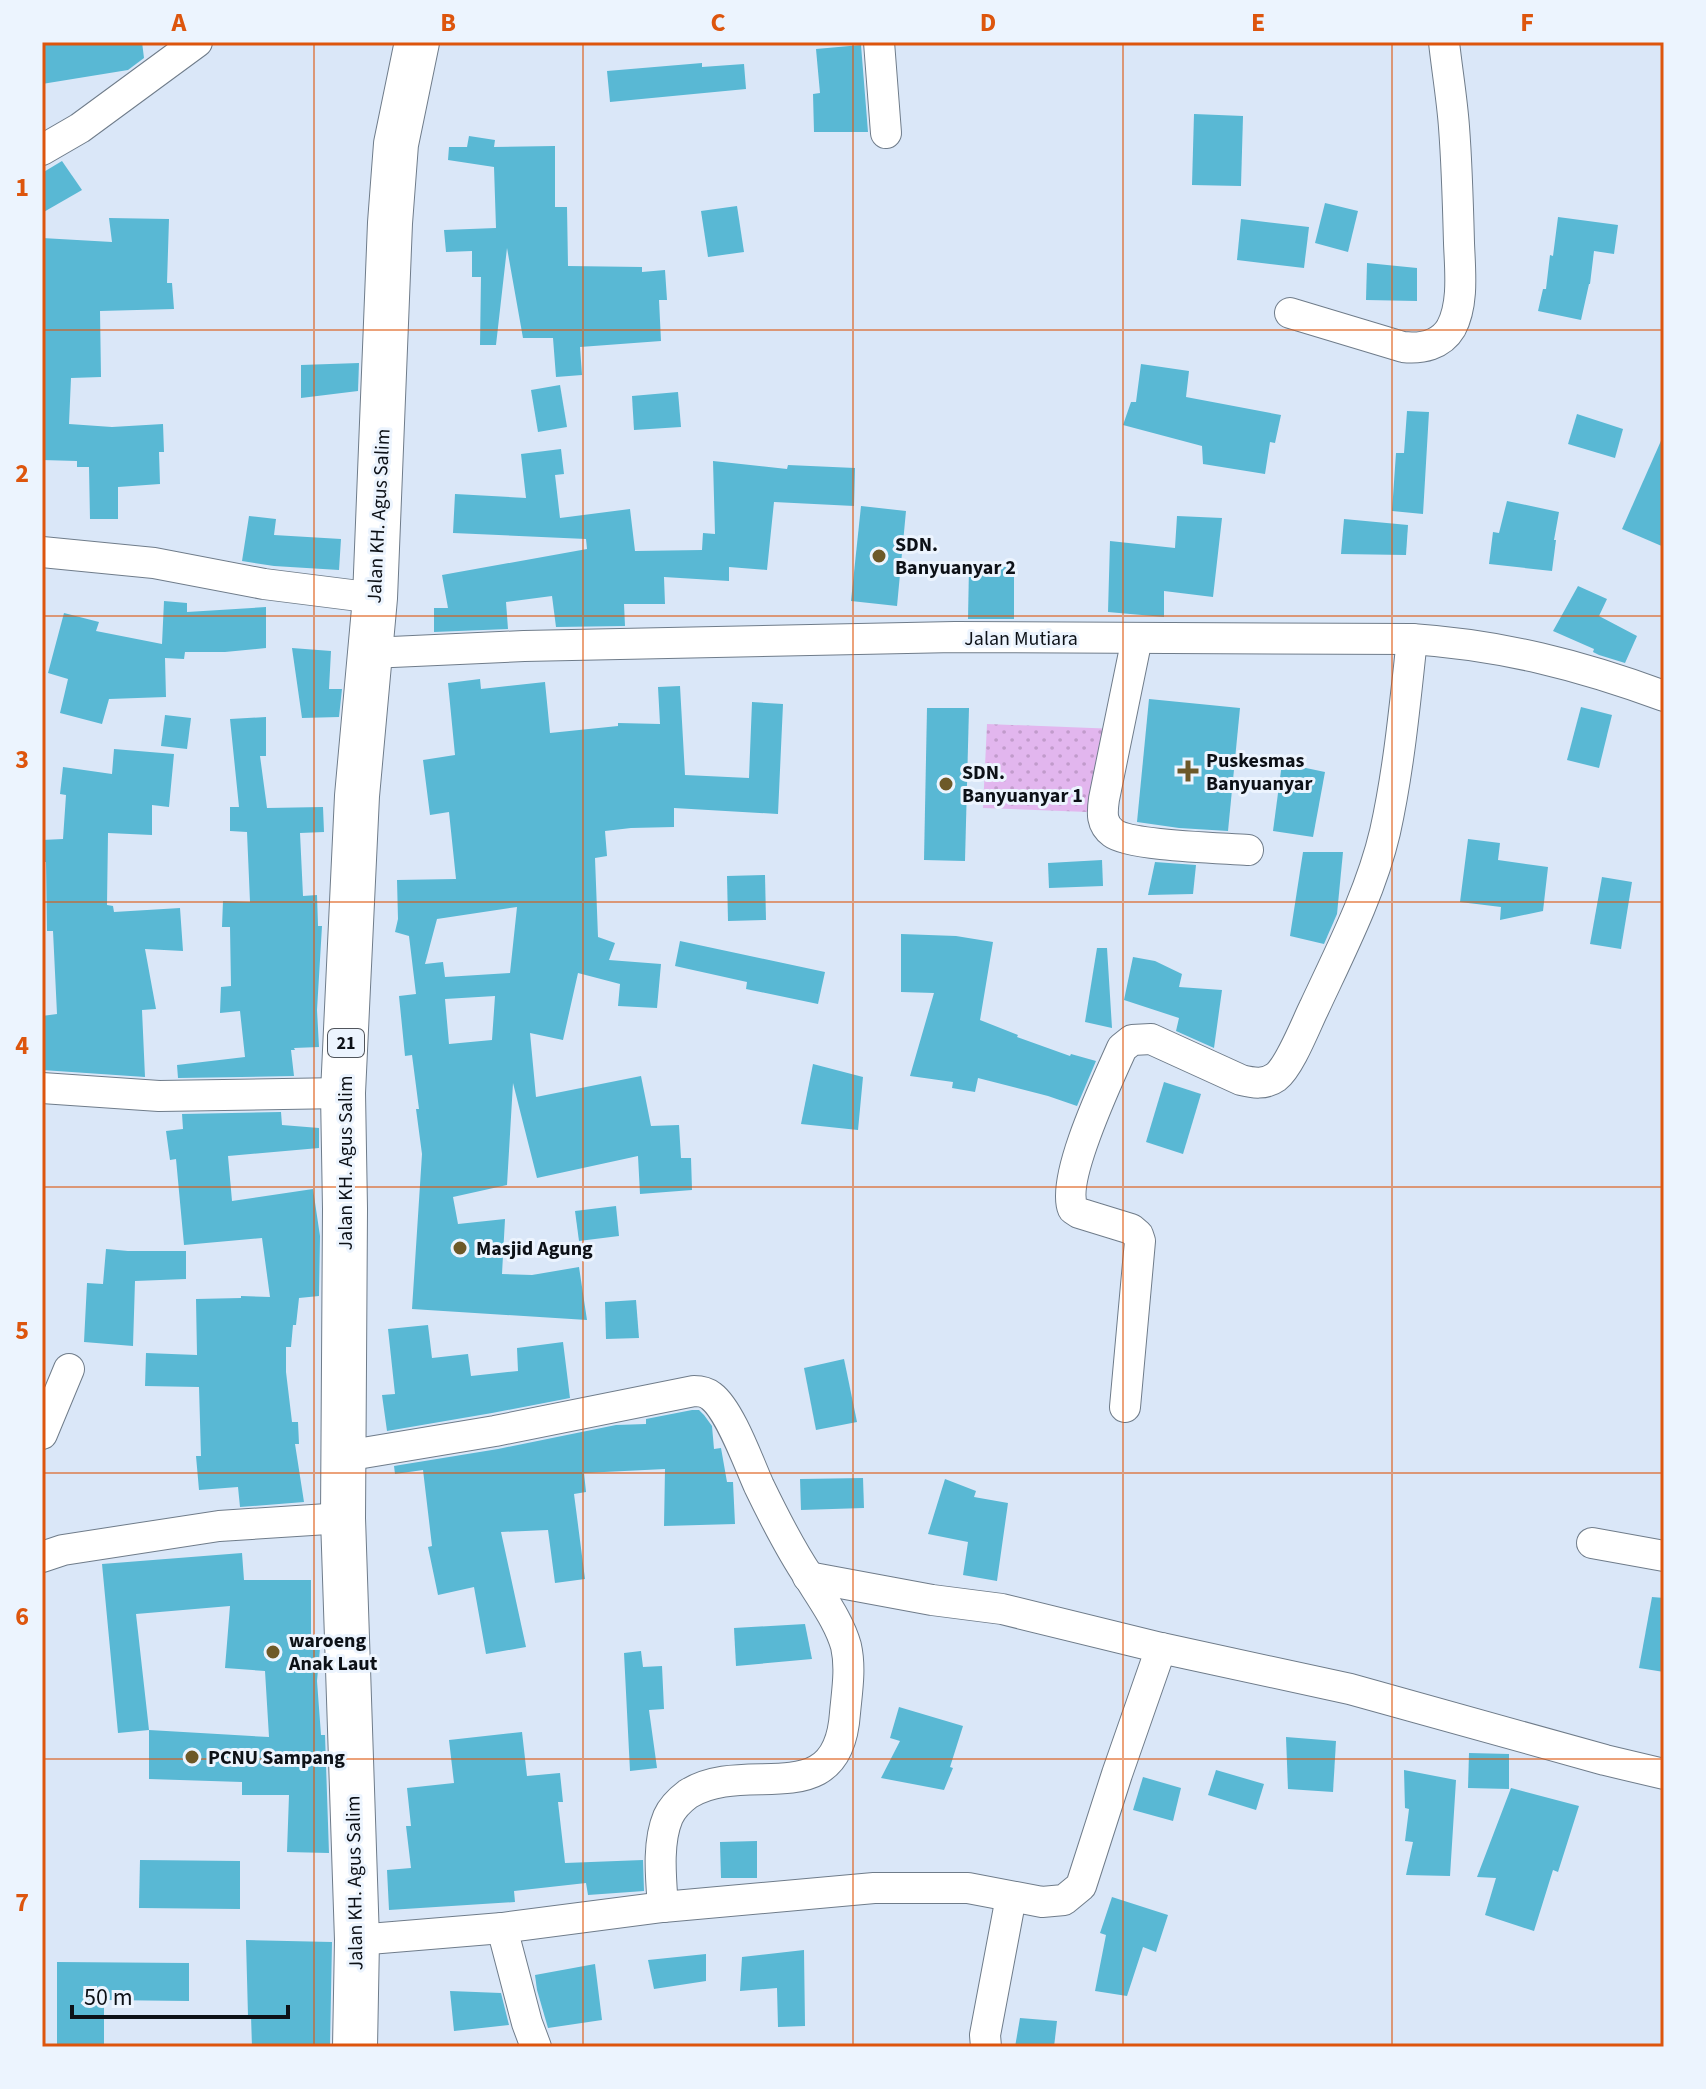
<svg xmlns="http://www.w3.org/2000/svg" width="1706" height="2089" viewBox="0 0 1706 2089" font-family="'Source Sans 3',sans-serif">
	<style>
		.grass { fill: url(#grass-dots) }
		.building { fill: #59b8d4; fill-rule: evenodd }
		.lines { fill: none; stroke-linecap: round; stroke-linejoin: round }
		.minor-casing { stroke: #6f7c8a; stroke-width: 32 }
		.highway-casing { stroke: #6f7c8a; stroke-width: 46 }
		.minor { stroke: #fff; stroke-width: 30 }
		.highway { stroke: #fff; stroke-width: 44 }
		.grid { fill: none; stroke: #dd550d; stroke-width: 2; stroke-opacity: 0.55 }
		.poi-dot { fill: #6d5928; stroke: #ecf4fe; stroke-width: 3 }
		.labels { text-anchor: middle; stroke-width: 6; stroke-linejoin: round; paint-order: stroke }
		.shield { fill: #ecf4fe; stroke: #50555c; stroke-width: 2 }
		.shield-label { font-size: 18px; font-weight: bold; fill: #0d1117 }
		.street-label { font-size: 20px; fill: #0d1117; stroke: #ecf4fe }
		.poi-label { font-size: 20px; font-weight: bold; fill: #0d1117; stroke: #ecf4fe; text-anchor: start }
		.neatline { fill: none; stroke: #dd550d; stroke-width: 3 }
		.grid-label { font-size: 26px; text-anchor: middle; font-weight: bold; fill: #dd550d }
	</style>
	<defs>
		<pattern id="grass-dots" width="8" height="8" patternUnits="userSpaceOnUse" patternTransform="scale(2)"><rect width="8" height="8" fill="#e2b6ee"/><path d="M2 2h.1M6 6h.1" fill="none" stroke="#c19bcb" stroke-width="1.8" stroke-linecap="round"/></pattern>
	</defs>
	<rect width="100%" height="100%" fill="#dae7f8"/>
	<path class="grass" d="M987 724 1117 729 1114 813 983 808Z"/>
	<g class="building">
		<path d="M42 42H142L144 58 128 70 42 84Z"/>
		<path d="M861 45 868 132H814L813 94 820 93 816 49Z"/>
		<path d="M702 63V67L744 64 746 89 610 102 607 71Z"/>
		<path d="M1194 114 1243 116 1241 186 1192 185Z"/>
		<path d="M469 136 495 140 494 147 555 146V207H567L568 266 642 267V272L665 270 667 300H659L661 341 580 347 582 375 556 377 553 338H523L507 248 496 345H480L481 277H472V251L446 252 444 230 496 228 494 167 448 160 449 147H467Z"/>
		<path d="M62 161 82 190 42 213V173Z"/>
		<path d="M1325 203 1358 211 1348 252 1315 243Z"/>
		<path d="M737 206 744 252 708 257 701 211Z"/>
		<path d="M1558 217 1618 225 1614 254 1594 251 1590 284H1589L1581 320 1538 311 1543 289H1546L1550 255 1553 256Z"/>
		<path d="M109 218 169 219 167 283H172L174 309 100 311 101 377 71 378 69 424 112 427 163 424 164 452H159L160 484 118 487V519H90L89 467H77V461L42 460V238L112 242Z"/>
		<path d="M1241 219 1309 227 1304 268 1237 260Z"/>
		<path d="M1367 263 1417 268V301L1366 300Z"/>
		<path d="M359 363 358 391 301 398V365Z"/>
		<path d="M1141 364 1189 371 1186 397 1281 415 1275 443 1270 442 1265 474 1203 464 1202 446 1123 425 1131 402H1136Z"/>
		<path d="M560 385 567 427 538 432 531 390Z"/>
		<path d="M678 392 681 427 634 430 632 396Z"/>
		<path d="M1407 411 1429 412 1423 514 1392 511 1396 453H1404Z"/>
		<path d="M1577 414 1623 429 1615 458 1568 444Z"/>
		<path d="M1664 434V547L1622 529Z"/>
		<path d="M561 449 564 474 555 475 560 518 630 509 635 551 702 550 703 533 715 534 713 461 787 469 788 465 855 468 854 506 774 502 767 570 729 567V581L664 577 665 604H624L625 626 556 627 552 596 506 602 508 629 434 632V608H448L442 575 587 549 586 539 453 533 455 494 526 498 521 454Z"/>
		<path d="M1507 501 1559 512 1554 540H1556L1552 571 1489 564 1493 532 1499 533Z"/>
		<path d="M861 506 906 511 897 606 851 601Z"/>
		<path d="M249 516 276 519 274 535 341 539 339 570 274 566 242 561Z"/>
		<path d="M1177 516 1222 518 1213 597 1164 591V617L1108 612 1110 541 1175 548Z"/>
		<path d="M1344 519 1408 525 1406 555 1341 554Z"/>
		<path d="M969 567H1014V619H968Z"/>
		<path d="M1578 586 1607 599 1599 616 1637 636 1625 663 1599 655 1593 652 1594 649 1553 631Z"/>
		<path d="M164 601 187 603V612L266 607V648L225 652H185L184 659 165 658 166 697 109 699 102 724 60 713 68 679 48 673 64 613 99 622 96 631 162 644Z"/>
		<path d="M292 648 331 651 329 689H342L339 717 302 718Z"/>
		<path d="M480 679 481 689 545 682 550 733 618 726V723L660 724 658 687 680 686 685 775 749 778 752 702 783 704 778 814 674 808V827L631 828 605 831 607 856 595 858 598 937 615 943 609 960 661 964 657 1008 618 1006 620 984 578 973 563 1040 530 1033 536 1097 641 1076 651 1126 679 1125 681 1158H691L692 1190 640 1194 638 1156 537 1178 513 1083 507 1185 453 1197 458 1224 505 1219 502 1274 532 1275 579 1267 587 1320 412 1309 422 1154 416 1109H419L412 1055 405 1056 399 996 416 994 409 936 395 932 398 919 397 880 456 879 449 812 430 815 423 760 455 755 448 683ZM517 907 510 973 445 977 443 962 425 964 437 919ZM495 996 492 1040 449 1044 445 999Z"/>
		<path d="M1149 699 1240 708 1228 831 1179 828 1137 822Z"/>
		<path d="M1581 707 1612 715 1599 768 1567 760Z"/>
		<path d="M927 708H969L965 861 924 860Z"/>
		<path d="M165 715 191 718 187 749 161 746Z"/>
		<path d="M266 717V756H260L267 808 323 807 324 832 300 833 303 896 317 895 318 926H322L317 1010 319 1047 294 1048 295 1050H291L294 1076 178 1078 177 1065 245 1057 240 1011 220 1013 221 987 231 986 230 927H222L223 901 250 902 247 832 230 831V807H239L230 719Z"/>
		<path d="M114 749 174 754 169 807 152 805V835L108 833 107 905 113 906 114 912 180 908 183 951 145 949 156 1009 142 1010 145 1077 42 1070V1016L57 1014 53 931H47L46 862H42V840L63 839 66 795 60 794 63 767 112 774Z"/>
		<path d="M1282 763 1325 772 1313 837 1273 831Z"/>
		<path d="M1468 839 1500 843 1498 860 1548 867 1543 911 1500 920 1501 907 1460 902Z"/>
		<path d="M1303 852H1343L1337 914 1324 944 1290 936Z"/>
		<path d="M1102 860 1103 886 1049 888 1048 863Z"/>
		<path d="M1155 862 1196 865 1193 894 1148 895Z"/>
		<path d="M765 875 766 920 728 921 727 876Z"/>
		<path d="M1602 877 1632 882 1621 949 1590 944Z"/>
		<path d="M901 934 956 936 993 942 980 1020 1018 1035 1017 1037 1070 1056 1071 1054 1096 1061 1077 1106 1048 1096 978 1078 975 1092 952 1088 953 1082 910 1076 934 993 901 992Z"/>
		<path d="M680 941 825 972 818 1004 746 989 747 982 675 966Z"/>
		<path d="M1097 948H1107L1112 1028 1085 1022Z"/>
		<path d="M1133 957 1155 961 1182 974 1179 987 1222 990 1214 1048 1176 1031 1179 1018 1124 1000Z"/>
		<path d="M813 1064 863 1077 858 1130 801 1124Z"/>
		<path d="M1164 1082 1201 1094 1183 1154 1146 1142Z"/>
		<path d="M281 1112 282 1125 319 1128V1148L228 1156 232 1201 313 1189 320 1236 319 1296 299 1298 296 1325H293L291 1347H286V1372L292 1422H298L299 1444H295L304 1502 240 1507 238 1487 199 1490 196 1456H201L199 1387 145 1386 146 1353 197 1355 196 1299 241 1298V1296L270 1297 262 1238 184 1245 176 1159 170 1160 166 1131 183 1129 182 1114Z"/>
		<path d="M616 1206 619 1236 579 1241 575 1211Z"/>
		<path d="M106 1249 128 1251H186V1279L135 1281 133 1346 84 1342 87 1283 103 1284Z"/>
		<path d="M636 1300 639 1338 606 1339 605 1302Z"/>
		<path d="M428 1325 432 1358 468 1354 471 1376 518 1371 517 1348 563 1342 570 1398 492 1413 387 1431 382 1395 395 1394 388 1329Z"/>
		<path d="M844 1359 857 1422 816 1430 804 1368Z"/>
		<path d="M692 1410H699L704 1415 712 1426 714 1449 721 1448 727 1482H733L735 1524 664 1526 665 1469 584 1473 586 1492 574 1494 585 1579 555 1583 548 1530 501 1532 526 1647 486 1654 474 1587 438 1595 428 1547 432 1546 423 1470 395 1474 394 1466 498 1449 616 1425 646 1424V1419Z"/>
		<path d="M863 1478 864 1508 801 1510 800 1479Z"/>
		<path d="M945 1479 976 1491 974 1497 1008 1503 997 1581 963 1575 968 1542 928 1534Z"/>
		<path d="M242 1553 244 1580H311V1636L321 1637 317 1681 321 1735H325L329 1853 287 1852 289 1795H242V1782L149 1779V1730L118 1733 102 1564ZM230 1606 225 1668 265 1671 269 1737 149 1730 136 1614Z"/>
		<path d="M1652 1597 1664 1598V1672L1639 1668Z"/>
		<path d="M805 1624 812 1659 736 1666 734 1628Z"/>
		<path d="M641 1651 643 1667 662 1666 664 1709 649 1710 657 1768 630 1771 624 1653Z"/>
		<path d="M899 1707 963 1726 950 1767 953 1768 944 1790 881 1778 900 1741 890 1738Z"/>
		<path d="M522 1732 527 1776 560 1773 563 1802H558L565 1863 643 1860 644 1891 588 1895 586 1883 514 1891 515 1902 389 1910 387 1870 411 1868 406 1826H411L407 1788 454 1783 449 1740Z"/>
		<path d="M1286 1737 1336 1741 1333 1792 1288 1789Z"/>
		<path d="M1469 1753 1509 1754V1789L1468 1788Z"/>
		<path d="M1216 1770 1264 1784 1256 1810 1208 1795Z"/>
		<path d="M1404 1770 1456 1780 1450 1876 1406 1875 1413 1842 1405 1841 1409 1809 1405 1808Z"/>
		<path d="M1143 1777 1181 1788 1173 1821 1133 1810Z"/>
		<path d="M1511 1788 1579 1806 1558 1872 1553 1870 1534 1931 1485 1915 1496 1878 1477 1877Z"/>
		<path d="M757 1841V1878H721L720 1842Z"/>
		<path d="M140 1860 240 1861V1909L139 1908Z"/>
		<path d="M1112 1897 1168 1915 1156 1952 1143 1947 1127 1996 1095 1991 1106 1935 1100 1933Z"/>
		<path d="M246 1940 332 1942 330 2047H252L251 2016H248Z"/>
		<path d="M804 1950 805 2026 778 2027 777 1988 740 1991 742 1957Z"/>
		<path d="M706 1954V1981L654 1989 648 1960Z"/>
		<path d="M57 1962 189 1963V2001L104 2000V2047H57Z"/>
		<path d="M595 1964 602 2020 548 2028 537 1990 535 1975Z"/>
		<path d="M450 1991 501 1993 509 2025 454 2031Z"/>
		<path d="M1020 2018 1057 2021 1054 2047H1015Z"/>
	</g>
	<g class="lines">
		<defs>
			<g id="minor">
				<path d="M879 42 886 133"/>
				<path d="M42 150 80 128 197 42"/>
				<path d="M1290 313 1403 347C1422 349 1441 345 1451 328 1464 304 1460 270 1459 243 1458 205 1457 166 1454 127 1452 99 1447 70 1444 42"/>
				<path d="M42 552 154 563 264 584 375 598"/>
				<path d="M1137 638 1104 799C1102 813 1101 824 1113 833 1130 846 1222 848 1248 850"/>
				<path d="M370 653 524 646 955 637 1412 639C1501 645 1580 665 1664 696"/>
				<path d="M42 1088 159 1096 343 1093"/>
				<path d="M1125 1407 1140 1241 1138 1235 1131 1229 1079 1213 1073 1209C1060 1179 1108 1080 1122 1048L1132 1040 1151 1039 1241 1080C1253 1083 1265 1085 1276 1077 1290 1066 1306 1024 1314 1008 1340 952 1371 892 1385 832 1399 769 1405 703 1412 639"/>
				<path d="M42 1434 69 1369"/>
				<path d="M345 1456 495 1431 694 1391C700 1391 706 1392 711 1396 730 1410 749 1464 759 1486 774 1517 790 1549 809 1577 822 1599 839 1621 846 1646 851 1668 847 1691 845 1713 838 1816 747 1757 688 1794 680 1800 672 1808 668 1817 657 1843 661 1879 663 1907"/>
				<path d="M1592 1543 1664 1556"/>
				<path d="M42 1557 63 1550 219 1526 343 1518"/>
				<path d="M808 1577 932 1600 1002 1609 1161 1648 1350 1689 1605 1760 1664 1774"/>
				<path d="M502 1928 527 2023 536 2047"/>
				<path d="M357 1940 502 1928 663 1907 874 1888H968L1042 1902 1064 1900 1081 1886 1117 1774 1161 1648"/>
				<path d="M986 2047 985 2035 1011 1897"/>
			</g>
			<path id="highway" d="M355 2047 357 1940 343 1518 345 1209 343 1093 357 796 375 598 390 223 396 144 417 42"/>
		</defs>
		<use href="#minor" class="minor-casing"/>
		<use href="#highway" class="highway-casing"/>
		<use href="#minor" class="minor"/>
		<use href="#highway" class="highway"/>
	</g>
	<path class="grid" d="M314 42V2047M583 42V2047M853 42V2047M1123 42V2047M1392 42V2047M42 330H1664M42 616H1664M42 902H1664M42 1187H1664M42 1473H1664M42 1759H1664"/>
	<g class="poi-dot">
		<circle cx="879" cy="556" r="8"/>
		<path d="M1184 759h8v8h8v8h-8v8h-8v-8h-8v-8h8z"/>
		<circle cx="946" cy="784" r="8"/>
		<circle cx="460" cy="1248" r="8"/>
		<circle cx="273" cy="1652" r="8"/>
		<circle cx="192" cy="1757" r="8"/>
	</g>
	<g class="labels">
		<rect class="shield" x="328" y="1029" width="36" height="28" rx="6"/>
		<g class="shield-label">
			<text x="346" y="1049">21</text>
		</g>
		<g class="street-label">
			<text transform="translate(378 516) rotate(-87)" y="7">Jalan KH. Agus Salim</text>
			<text x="1021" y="645">Jalan Mutiara</text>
			<text transform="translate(345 1163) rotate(-90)" y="7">Jalan KH. Agus Salim</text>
			<text transform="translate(354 1883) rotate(-91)" y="7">Jalan KH. Agus Salim</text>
		</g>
		<g class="poi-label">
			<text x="895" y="551">SDN.<tspan x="895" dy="23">Banyuanyar 2</tspan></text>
			<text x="1206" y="767">Puskesmas<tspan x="1206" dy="23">Banyuanyar</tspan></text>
			<text x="962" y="779">SDN.<tspan x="962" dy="23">Banyuanyar 1</tspan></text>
			<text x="476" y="1255">Masjid Agung</text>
			<text x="289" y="1647">waroeng<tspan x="289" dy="23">Anak Laut</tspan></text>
			<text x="208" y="1764">PCNU Sampang</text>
		</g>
	</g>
	<rect width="1706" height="2089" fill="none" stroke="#ecf4fe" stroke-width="88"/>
	<path d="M72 2005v12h216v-12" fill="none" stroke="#0d1117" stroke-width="4"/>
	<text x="84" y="2005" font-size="24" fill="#0d1117" stroke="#ecf4fe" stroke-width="6" paint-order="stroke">50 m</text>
	<rect x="44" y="44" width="1618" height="2001" class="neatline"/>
	<g class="grid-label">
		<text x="179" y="31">A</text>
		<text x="448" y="31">B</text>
		<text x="718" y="31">C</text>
		<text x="988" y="31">D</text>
		<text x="1258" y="31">E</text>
		<text x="1527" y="31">F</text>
		<text x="22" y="196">1</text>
		<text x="22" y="482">2</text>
		<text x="22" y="768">3</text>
		<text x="22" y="1054">4</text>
		<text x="22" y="1339">5</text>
		<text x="22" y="1625">6</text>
		<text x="22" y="1911">7</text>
	</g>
</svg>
